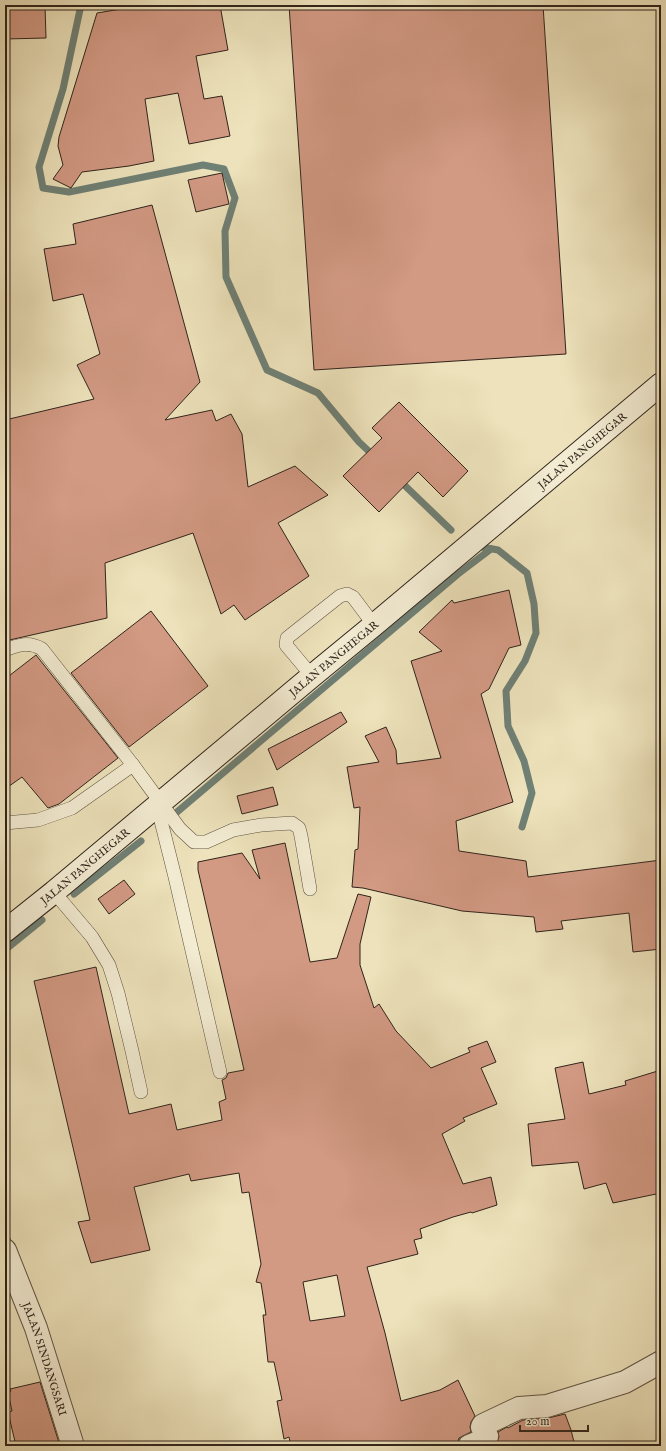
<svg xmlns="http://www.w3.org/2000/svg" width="666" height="1451" viewBox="0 0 666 1451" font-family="'IM FELL English',serif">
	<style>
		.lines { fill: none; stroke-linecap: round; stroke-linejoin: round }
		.stream { stroke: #6f8075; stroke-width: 7 }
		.building { fill: #d29983; stroke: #30241b; fill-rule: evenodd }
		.lane-casing { stroke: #5f5443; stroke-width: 14 }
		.street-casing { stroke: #5f5443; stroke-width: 24 }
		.secondary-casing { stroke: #30241b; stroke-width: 24 }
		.lane { stroke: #f3ecd3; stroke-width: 13 }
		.street { stroke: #f3ecd3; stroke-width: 22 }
		.secondary { stroke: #f3ecd3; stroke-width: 22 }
		.labels { text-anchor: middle; stroke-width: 4; stroke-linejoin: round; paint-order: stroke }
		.street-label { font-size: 11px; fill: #30241b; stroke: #f3ecd3 }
	</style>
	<rect width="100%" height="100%" fill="#ede2bb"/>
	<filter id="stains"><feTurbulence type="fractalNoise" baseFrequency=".005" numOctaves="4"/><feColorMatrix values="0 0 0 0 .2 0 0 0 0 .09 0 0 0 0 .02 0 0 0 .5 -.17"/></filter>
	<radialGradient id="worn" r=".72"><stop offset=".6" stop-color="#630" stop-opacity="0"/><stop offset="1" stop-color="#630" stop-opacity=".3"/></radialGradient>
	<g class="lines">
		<g class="stream">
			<path d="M81 5 63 89 39 167 43 188 69 192 203 165 224 169 235 198 225 231 226 277 267 370 318 393 359 442 375 457"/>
			<path d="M398 479 451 530"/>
			<path d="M482 547 498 550 527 573 534 604 536 633 525 661 506 691 508 726 524 761 532 793 522 827"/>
			<path d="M177 812 458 574 491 549"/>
			<path d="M74 894 141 841"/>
			<path d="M5 950 42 920"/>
			<path d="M5 1233 10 1248"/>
		</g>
	</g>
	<g class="building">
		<path d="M5 5H45L46 38 5 39Z"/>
		<path d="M145 5H220L228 50 196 56 204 99 222 96 230 136 189 144 178 93 145 99 154 161 129 166 82 172 71 188 53 179 63 165 58 146 59 137 97 13Z"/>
		<path d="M289 5H543L566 354 314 370Z"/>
		<path d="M222 173 229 204 196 212 188 180Z"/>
		<path d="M152 205 200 382 165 420 212 410 216 421 231 414 242 434 248 487 295 466 328 495 278 523 309 576 245 620 234 605 221 614 193 533 105 563 107 618 5 641V420L94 399 77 365 100 354 83 294 53 301 44 249 76 244 73 224Z"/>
		<path d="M399 402 468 471 443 497 418 472 379 512 343 476 382 438 372 428Z"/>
		<path d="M509 590 521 645 509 648 489 689 481 694 513 802 456 821 459 851 526 861 528 877 661 860V949L633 952 629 913 561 921 563 929 536 932 534 917 462 911 363 888 352 887 355 850 358 849 360 807 354 808 347 767 379 762 365 736 386 727 396 750 397 764 441 758 411 661 442 651 419 632 452 600 454 603Z"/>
		<path d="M151 611 208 686 129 747 71 673Z"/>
		<path d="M36 655 118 758 59 804 48 808 22 777 5 789V679Z"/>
		<path d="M341 712 347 722 277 770 268 749Z"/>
		<path d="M273 787 278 805 242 814 237 796Z"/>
		<path d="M285 843 310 962 337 958 358 894 371 897 360 944V965L374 1008 379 1004 396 1031 431 1068 470 1052 468 1048 487 1041 496 1062 481 1068 497 1104 463 1118 465 1121 442 1134 463 1184 491 1177 497 1205 472 1213 471 1212 453 1217 420 1229 422 1238 414 1240 418 1254 367 1267 385 1333 401 1401 440 1390 458 1380 475 1416 471 1422 470 1427 471 1432 459 1438 457 1446H291L289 1437 284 1439 277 1401 282 1400 274 1362H268L263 1315H266L261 1283 256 1282 261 1264 249 1192 242 1193 239 1173 191 1181 189 1174 134 1187 150 1250 91 1263 78 1222 90 1220 34 981 96 967 129 1114 171 1104 177 1130 222 1120 219 1102 226 1099 222 1080 226 1078 228 1073 244 1070 198 870V862L242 853 260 879 252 850ZM337 1275 345 1316 310 1321 303 1282Z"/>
		<path d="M124 880 135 894 109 914 98 899Z"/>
		<path d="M583 1062 589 1094 626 1085 625 1081 661 1070V1193L613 1203 606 1183 584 1189 578 1162 532 1166 528 1124 565 1119 555 1068Z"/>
		<path d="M40 1382 60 1446H16L8 1412 12 1411 8 1393 11 1391 10 1389Z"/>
		<path d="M565 1414 571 1430 575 1446H495L499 1437 498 1432 507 1427 508 1428 523 1420 548 1418Z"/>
	</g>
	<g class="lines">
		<defs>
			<g id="lane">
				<path d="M5 650C18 645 29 641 42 649L133 765"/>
				<path d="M312 676 286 645 287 638 340 596 347 594 353 597 374 625"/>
				<path d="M157 805 175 877 220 1072"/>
				<path d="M5 823 38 820 72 808 133 765 180 829 194 842H206L233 830 261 825 292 823 299 828 301 836 310 889"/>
				<path d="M54 892 92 937 109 965 118 993 132 1051 141 1092"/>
			</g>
			<g id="street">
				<path id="s1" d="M5 1250 36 1328 73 1446"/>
				<path d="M469 1446 484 1440 487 1436 482 1427 483 1425 519 1408 547 1406 625 1382 661 1362"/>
			</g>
			<g id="secondary">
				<path id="s2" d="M5 931 54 892 312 676 374 625 661 384"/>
			</g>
		</defs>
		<use href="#lane" class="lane-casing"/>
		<use href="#street" class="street-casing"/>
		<use href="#secondary" class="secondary-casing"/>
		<use href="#lane" class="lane"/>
		<use href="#street" class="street"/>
		<use href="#secondary" class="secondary"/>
	</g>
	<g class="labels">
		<g class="street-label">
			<text dy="4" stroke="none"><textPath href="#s2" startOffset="751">JALAN PANGHEGAR</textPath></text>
			<text dy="4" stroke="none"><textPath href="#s2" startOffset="427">JALAN PANGHEGAR</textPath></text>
			<text dy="4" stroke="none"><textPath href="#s2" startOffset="103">JALAN PANGHEGAR</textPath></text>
			<text dy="4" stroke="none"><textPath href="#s1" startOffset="116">JALAN SINDANGSARI</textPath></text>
		</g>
	</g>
	<rect width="666" height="1451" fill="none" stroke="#ede2bb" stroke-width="20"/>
	<rect x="6" y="6" width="654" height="1439" fill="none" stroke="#30241b" stroke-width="2"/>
	<rect x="10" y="10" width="646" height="1431" fill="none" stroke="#30241b"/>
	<path d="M520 1425v6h68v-6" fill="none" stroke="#30241b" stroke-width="2"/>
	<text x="526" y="1425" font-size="12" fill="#30241b" stroke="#f3ecd3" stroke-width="3" paint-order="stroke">20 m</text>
	<rect width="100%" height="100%" filter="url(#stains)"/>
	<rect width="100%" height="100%" fill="url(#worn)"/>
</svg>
